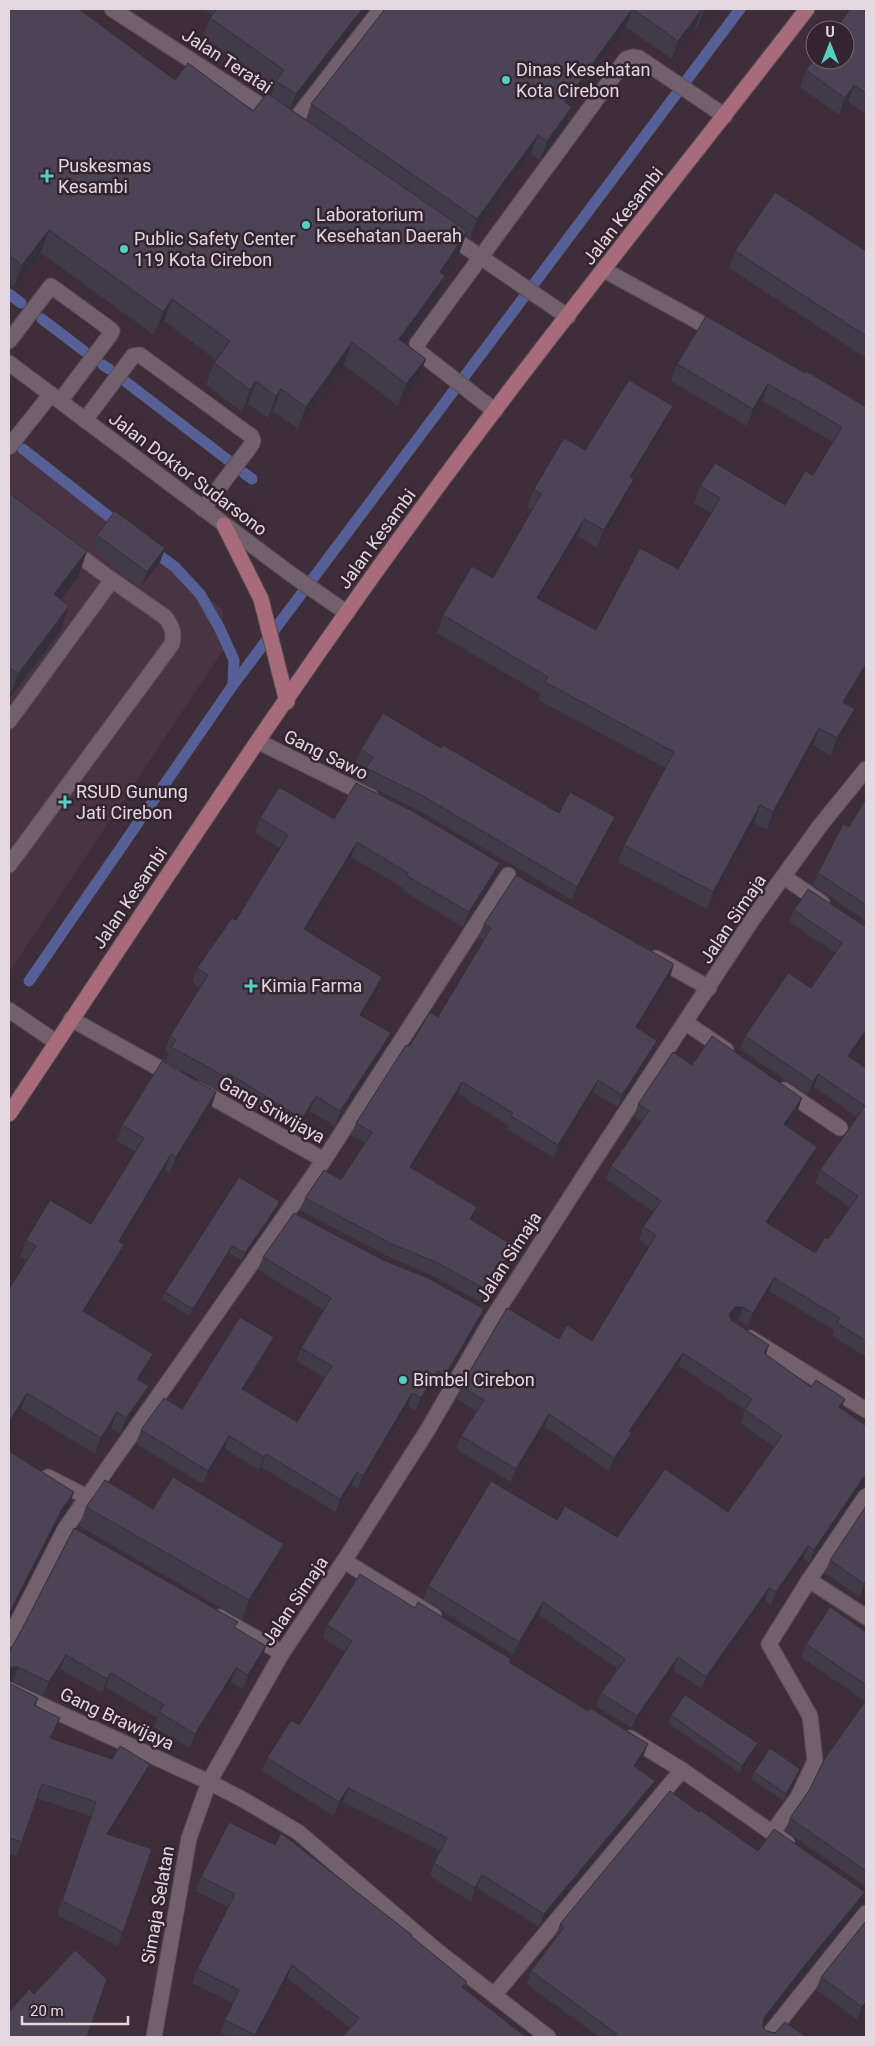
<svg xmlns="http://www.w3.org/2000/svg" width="875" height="2046" viewBox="0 0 875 2046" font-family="Roboto,sans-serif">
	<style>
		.built { fill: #4a3444 }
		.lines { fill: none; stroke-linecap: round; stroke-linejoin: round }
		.stream { stroke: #575f97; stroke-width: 11 }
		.lane-casing { stroke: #594c55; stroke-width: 17 }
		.street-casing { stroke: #594c55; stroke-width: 17 }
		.secondary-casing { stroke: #594c55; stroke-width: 17 }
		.primary-casing { stroke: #594c55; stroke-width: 17 }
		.lane { stroke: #72606c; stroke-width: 15 }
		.street { stroke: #72606c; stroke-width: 15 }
		.secondary { stroke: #72606c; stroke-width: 15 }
		.primary { stroke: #a76b7b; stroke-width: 15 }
		.wall { fill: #413a49 }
		.shaded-wall { fill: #352f3c }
		.building { fill: #4c4355; stroke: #352f3c }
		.poi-dot { fill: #57cec2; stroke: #34242f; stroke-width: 2 }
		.labels { text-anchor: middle; stroke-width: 5; stroke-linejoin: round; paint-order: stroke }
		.street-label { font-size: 18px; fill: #e3d8df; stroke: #34242f }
		.poi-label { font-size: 18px; fill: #e3d8df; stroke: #34242f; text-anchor: start }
	</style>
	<rect width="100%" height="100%" fill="#3e2e39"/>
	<path class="built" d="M9 443 223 610V650L9 972Z"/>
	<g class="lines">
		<g class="stream">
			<path d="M9 294 21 303"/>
			<path d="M42 319 84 351"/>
			<path d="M103 365 109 369"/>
			<path d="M126 382 228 460"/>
			<path d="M23 449 121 526"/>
			<path d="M244 473 252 479"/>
			<path d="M149 548 175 567 200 594 219 627 234 660 233 685"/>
			<path d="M29 981 233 685 740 9"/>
		</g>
		<defs>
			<g id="lane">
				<path d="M9 341 51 286 110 329 112 331 110 335 60 401"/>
				<path d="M495 411 419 352 417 344 626 59 632 57 639 58 725 116"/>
				<path d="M85 420 133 356 140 355 251 436 253 440 252 444 203 509"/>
				<path d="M9 447 51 394"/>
				<path d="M9 721 112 580 69 548"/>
				<path d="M9 865 172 644C174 633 173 627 165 617L112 580"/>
				<path d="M9 1010 56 1042"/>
			</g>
			<g id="street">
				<path d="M112 9 274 114"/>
				<path d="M291 125 381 9"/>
				<path d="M447 234 568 317"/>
				<path d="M604 270 719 333"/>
				<path d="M259 742 371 797"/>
				<path d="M784 877 822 903"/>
				<path d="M656 958 709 988"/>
				<path d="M71 1019 175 1077"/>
				<path d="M686 1023 726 1050"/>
				<path d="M197 1089 324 1160"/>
				<path d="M784 1090 840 1128"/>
				<path d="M750 1338 866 1410"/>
				<path d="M48 1477 87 1497"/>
				<path d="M344 1561 434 1616"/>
				<path d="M809 1580 866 1617"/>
				<path d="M219 1617 282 1653"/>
				<path d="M9 1639 65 1529 324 1160 508 875"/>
				<path d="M9 1690 209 1782 242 1799 298 1832 436 1950 548 2037"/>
				<path d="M630 1738 682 1770 787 1843"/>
				<path d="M772 1833 798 1797 815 1761 810 1716 769 1644 809 1580 866 1496"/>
				<path d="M495 1994 682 1770"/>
				<path d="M154 2037 189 1838 209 1782 282 1653 344 1561 427 1431 492 1319 593 1162 754 917 819 827 866 769"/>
				<path d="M767 2037 866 1913"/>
			</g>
			<path id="secondary" d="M9 363 292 575 347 613"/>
			<g id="primary">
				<path d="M224 525 261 599 287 702"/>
				<path d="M9 1114C145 911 277 705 422 508 546 338 679 175 807 9"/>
			</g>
		</defs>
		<use href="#lane" class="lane-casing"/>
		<use href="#street" class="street-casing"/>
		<use href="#secondary" class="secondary-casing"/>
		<use href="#primary" class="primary-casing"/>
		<use href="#lane" class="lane"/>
		<use href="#street" class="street"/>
		<use href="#secondary" class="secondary"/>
		<use href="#primary" class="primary"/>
	</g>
	<g class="wall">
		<path d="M9 9 175 80 253 111 271 96 274 87 203 37 210 18 212 15 203 9H369L291 110 306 120 311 104 385 9H714L697 29 695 28 672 59 626 27 569 105 572 107 566 125 540 160 531 154 470 238 466 235 459 253 444 275 445 276 437 298 404 343 426 359 417 381 398 406 344 365 298 429 273 411 268 418 248 404 242 412 206 385 214 363 216 360 164 321 154 335 41 253 14 287 9 283Z"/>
		<path d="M866 12V114L848 102 839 115 800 87 806 70Z"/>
		<path d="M735 251H866V358L729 268Z"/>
		<path d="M677 364 805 373 866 407V671L846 704 849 726 831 756 813 745 767 830 754 823 707 909 618 862 624 845 666 768 538 700 541 694 437 633 443 615 493 578 532 510 527 507 534 489 585 450 673 406 666 423 633 479H634L627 497 597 548 578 536 540 600 596 630 678 569 711 513 694 503 700 486 785 505 813 475 833 442 762 401 747 426 671 381Z"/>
		<path d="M9 493 87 551 78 577 61 599 69 606 60 632 9 699Z"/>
		<path d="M97 535 165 548 160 562 141 587 92 549Z"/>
		<path d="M441 748 559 813 615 817 610 830 572 900 418 810 361 782 366 769 356 763 361 749Z"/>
		<path d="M866 798V921L813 885 818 873 849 827Z"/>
		<path d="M260 818 334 819 500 863 495 878 463 927 402 890 403 888 351 857 306 931 382 977 377 992 362 1016 391 1033 385 1048 335 1126 310 1111 297 1134 223 1088 220 1092 166 1061 169 1053 165 1051 170 1036 200 988 192 982 197 968 236 920 280 848 255 833Z"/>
		<path d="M794 910 866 927V1036L851 1058 866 1068V1357L832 1336 834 1330 769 1291 748 1326 738 1320H731L766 1355 866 1426V1487L858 1491 810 1563 803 1558 771 1605 765 1600 702 1689 673 1670 632 1728 596 1706 601 1693 618 1669 539 1615 514 1655 423 1599 428 1586 557 1520 617 1537 728 1512 774 1447 740 1423 745 1410 678 1365 631 1435 627 1446 609 1471 545 1427 511 1482 456 1449 461 1436 477 1411 457 1399 461 1386 559 1339 592 1341 649 1247 639 1240 643 1227 654 1212 606 1179 611 1166 642 1122 634 1117 638 1104 692 1065 798 1110 787 1126 817 1147 813 1160 769 1224 815 1253 828 1239 850 1207 815 1183 820 1170 857 1117 814 1087 808 1095 740 1049 745 1036 811 988 835 953 789 922Z"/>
		<path d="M484 924 670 977 638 1028 657 1041 653 1054 618 1107 593 1093 554 1158 507 1129 508 1125 458 1094 412 1168 472 1221 509 1259 482 1303 431 1275 387 1256 300 1210 305 1198 341 1180 365 1143 351 1135 356 1123 409 1047 438 1017 484 940 479 937Z"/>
		<path d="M216 1092 211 1108 170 1173 165 1170 121 1243 124 1245 118 1260 86 1313 147 1370 140 1381 149 1386 143 1402 120 1434 111 1428 95 1454 21 1409 27 1260 20 1256 26 1240 91 1224 136 1152 117 1141 122 1125Z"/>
		<path d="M276 1212 242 1261 229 1253 190 1316 162 1299 165 1292Z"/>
		<path d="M263 1257 479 1323 441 1389 433 1384 416 1411 408 1406 358 1489 352 1485 336 1512 261 1467 259 1470 225 1449 203 1484 136 1444 141 1430 182 1409 269 1351 245 1390 297 1422 325 1378 297 1361 301 1348 324 1310 258 1270Z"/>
		<path d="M866 1506V1587L860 1597 825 1573 830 1560Z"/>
		<path d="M86 1507 153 1509 284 1544 277 1563 242 1620 79 1526Z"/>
		<path d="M415 1608 510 1663 643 1757 637 1768 650 1794 539 1927 477 1888 471 1902 430 1876 434 1863 441 1851 343 1802 334 1816 262 1771 267 1758 299 1725 345 1652 323 1638 327 1625Z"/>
		<path d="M235 1628 266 1646 261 1660 243 1689 231 1682 190 1748 154 1727 157 1718 106 1687 102 1693 60 1669 43 1696 12 1681 9 1652Z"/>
		<path d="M866 1632V1887L785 1830 790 1818 810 1789 865 1701 801 1657 806 1644Z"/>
		<path d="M9 1683 38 1698 36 1705 55 1732 52 1738 144 1778 110 1835 152 1849 118 1946 57 1915 91 1816 37 1798 17 1856 9 1854Z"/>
		<path d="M671 1715 755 1751 740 1773 668 1723Z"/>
		<path d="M754 1772 798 1776 784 1801 751 1779Z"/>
		<path d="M699 1812 758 1851 861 1906 800 1978 763 2027 766 2031 806 2037H599L527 1984 531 1971 556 1938 555 1937 560 1924Z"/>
		<path d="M201 1877 411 1937 467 1982 464 1988 350 2028 287 1978 256 2037H229L220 2033 225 2020 233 2003 192 1983 197 1969 228 1907 196 1891Z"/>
		<path d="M821 1977 866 2008 858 2020 816 1990Z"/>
	</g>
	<g class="shaded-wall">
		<path d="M362 9H369L289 112 296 94Z"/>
		<path d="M632 9 626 27 558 120 565 102Z"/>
		<path d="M702 9 695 28 672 59 678 41Z"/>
		<path d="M705 9H714L697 29 704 10Z"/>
		<path d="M854 85 848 102 839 115 845 98Z"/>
		<path d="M572 107 566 125 540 160 547 141Z"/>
		<path d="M538 135 531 154 470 238 477 219Z"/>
		<path d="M49 230 41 253 14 287 22 265Z"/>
		<path d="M467 231 459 253 432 294 440 272Z"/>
		<path d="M445 276 437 298 391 361 399 339Z"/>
		<path d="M172 299 164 321 154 335 163 312Z"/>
		<path d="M352 342 344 365 298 429 306 407Z"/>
		<path d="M426 359 417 381 398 406 406 384Z"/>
		<path d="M256 381 248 404 242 412 250 390Z"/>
		<path d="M768 384 762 401 747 426 753 409Z"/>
		<path d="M281 389 273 411 268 418 276 396Z"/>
		<path d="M673 406 666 423 623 494 630 477Z"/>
		<path d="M634 479 627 497 597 548 604 530Z"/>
		<path d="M584 519 578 536 530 615 537 598Z"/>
		<path d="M165 548 160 562 141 587 147 572Z"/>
		<path d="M87 551 78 577 45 620 54 594Z"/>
		<path d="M69 606 60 632 9 699 18 674Z"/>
		<path d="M866 664V671L837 719 843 702Z"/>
		<path d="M855 709 849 726 831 756 837 738Z"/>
		<path d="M819 728 813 745 767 830 773 812Z"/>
		<path d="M760 805 754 823 707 909 713 892Z"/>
		<path d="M615 817 610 830 572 900 577 887Z"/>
		<path d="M357 842 351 857 298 944 304 929Z"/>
		<path d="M500 863 495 878 463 927 469 912Z"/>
		<path d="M674 964 670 977 631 1039 636 1027Z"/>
		<path d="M382 977 377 992 354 1029 360 1015Z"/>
		<path d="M866 1030V1036L843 1068 848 1056Z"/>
		<path d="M391 1033 385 1048 335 1126 340 1111Z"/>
		<path d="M657 1041 653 1054 618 1107 622 1095Z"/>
		<path d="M228 1073 223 1088 220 1092 226 1077Z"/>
		<path d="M818 1074 814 1087 808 1095 813 1082Z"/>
		<path d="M598 1080 593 1093 554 1158 558 1145Z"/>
		<path d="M462 1082 458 1094 405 1179 410 1167Z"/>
		<path d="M216 1092 211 1108 170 1173 176 1157Z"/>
		<path d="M316 1096 310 1111 297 1134 302 1119Z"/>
		<path d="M802 1098 798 1110 779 1137 784 1124Z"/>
		<path d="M817 1147 813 1160 761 1235 766 1222Z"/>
		<path d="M171 1154 165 1170 113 1257 119 1241Z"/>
		<path d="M278 1205 276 1212 242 1261 245 1253Z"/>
		<path d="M477 1207 472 1220 465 1232 470 1219Z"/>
		<path d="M124 1245 118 1260 77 1327 83 1311Z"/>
		<path d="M232 1246 229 1253 190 1316 193 1309Z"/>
		<path d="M514 1246 509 1259 482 1303 487 1290Z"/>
		<path d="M774 1278 769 1291 748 1326 753 1313Z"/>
		<path d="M735 1307H743L738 1320H730L729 1314Z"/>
		<path d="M484 1309 479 1323 441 1389 445 1376Z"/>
		<path d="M274 1337 269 1351 238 1402 242 1389Z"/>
		<path d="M769 1345 765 1358 764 1353Z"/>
		<path d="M683 1353 678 1365 631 1435 627 1446 609 1471 614 1458 629 1431Z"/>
		<path d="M153 1354 147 1370 131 1395 137 1379Z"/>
		<path d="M438 1371 433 1384 416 1411 421 1398Z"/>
		<path d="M149 1386 143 1402 120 1434 126 1418Z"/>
		<path d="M27 1393 21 1409 9 1429V1422Z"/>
		<path d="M412 1393 408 1406 358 1489 363 1476Z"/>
		<path d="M845 1399 840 1412 839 1407Z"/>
		<path d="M117 1412 111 1428 95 1454 101 1438Z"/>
		<path d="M549 1414 545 1427 511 1482 516 1469Z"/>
		<path d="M229 1436 225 1449 203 1484 208 1471Z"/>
		<path d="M266 1454 261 1467 259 1470 264 1457Z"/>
		<path d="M357 1472 352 1485 336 1512 340 1499Z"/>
		<path d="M866 1476V1487L858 1491 810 1563 814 1550 863 1478Z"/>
		<path d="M74 1492 69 1507 57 1525 9 1619V1614L62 1509Z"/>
		<path d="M284 1544 277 1563 242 1620 249 1600Z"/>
		<path d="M808 1546 803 1558 771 1605 776 1592Z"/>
		<path d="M866 1581V1587L860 1597 864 1584Z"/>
		<path d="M769 1588 765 1600 702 1689 706 1677Z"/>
		<path d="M543 1602 539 1615 514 1655 519 1642Z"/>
		<path d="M266 1646 261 1660 243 1689 248 1675Z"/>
		<path d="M66 1655 60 1669 43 1696 49 1682Z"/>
		<path d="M678 1657 673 1670 632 1728 637 1716Z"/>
		<path d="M13 1667H18L12 1681H9V1670Z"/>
		<path d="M236 1668 231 1682 190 1748 195 1734Z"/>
		<path d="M111 1673 106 1687 102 1693 107 1679Z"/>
		<path d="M60 1718 55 1732 45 1752 50 1738Z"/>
		<path d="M758 1743 755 1751 740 1773 742 1766Z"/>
		<path d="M648 1744 643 1757 629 1779 634 1766Z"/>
		<path d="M150 1764 144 1778 102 1848 107 1834Z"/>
		<path d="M800 1769 798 1776 784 1801 786 1794Z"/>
		<path d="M655 1781 650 1794 539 1927 544 1914Z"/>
		<path d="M348 1788 343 1802 334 1816 339 1802Z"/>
		<path d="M482 1875 477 1888 471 1902 475 1888Z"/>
		<path d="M865 1892 861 1906 800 1978 760 2031 764 2018 805 1965Z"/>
		<path d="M292 1965 287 1978 256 2037H254Z"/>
		<path d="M866 2001V2008L858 2020 862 2007Z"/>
	</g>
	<g class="building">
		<path d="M9 9H79L175 80 188 63 253 111 267 93 467 231 440 272 445 276 399 339 426 359 406 384 352 342 306 407 281 389 276 396 256 381 250 390 214 363 230 341 172 299 163 312 49 230 22 265 9 255Z"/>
		<path d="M217 9H362L296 94 276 81 284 70 210 18Z"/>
		<path d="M385 9H632L565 102 572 107 547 141 538 135 477 219 311 104Z"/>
		<path d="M633 9H705L704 10 702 9 678 41Z"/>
		<path d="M850 9H862L866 12V93L854 85 845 98 806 70 815 58V60H845V30H835Z"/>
		<path d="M775 192 866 251V336L735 251Z"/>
		<path d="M706 316 805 373 806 371 813 375 866 407V664L843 702 855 709 837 738 819 728 773 812 760 805 713 892 624 845 674 752 545 682 548 677 443 615 472 566 493 578 541 494 534 489 564 438 585 450 629 380 673 406 630 477 634 479 604 530 584 519 537 598 596 630 640 548 678 569 720 498 700 486 715 463 785 505 805 471 813 475 842 427 768 384 753 409 677 364Z"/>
		<path d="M9 493 87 551 54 594 69 606 18 674 9 667Z"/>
		<path d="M115 511 165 548 147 572 97 535Z"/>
		<path d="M383 713 441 748 443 745 559 813 570 792 615 817 577 887 423 796 366 768 373 757 361 749Z"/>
		<path d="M356 783 414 812 500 863 469 912 407 876 408 873 357 842 304 929 382 977 360 1015 391 1033 340 1111 316 1096 302 1119 228 1073 226 1077 171 1047 176 1040 170 1036 208 975 197 968 232 918 236 920 288 835 260 818 279 787 334 819Z"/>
		<path d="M866 798V905L818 873 843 824 849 827Z"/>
		<path d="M516 875 674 964 636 1027 657 1041 622 1095 598 1080 558 1145 511 1116 513 1113 462 1082 410 1167 477 1207 470 1219 514 1246 487 1290 436 1262 392 1244 305 1198 324 1170 341 1180 372 1132 356 1123 406 1045 409 1047 430 1012 438 1017 491 928 484 924Z"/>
		<path d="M808 889 866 927V1030L848 1056 866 1068V1341L837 1323 840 1318 774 1278 753 1313 743 1307H735L729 1314 731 1320 769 1345 764 1353 811 1387 816 1380 845 1399 839 1407 866 1426V1476L863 1478 814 1550 808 1546 776 1592 769 1588 706 1677 678 1657 637 1716 601 1693 625 1659 543 1602 519 1642 428 1586 491 1481 557 1520 565 1506 617 1537 665 1469 728 1512 782 1436 745 1410 752 1399 683 1353 629 1431 632 1433 614 1458 549 1414 516 1469 461 1436 484 1400 461 1386 507 1308 559 1339 567 1325 592 1341 656 1235 643 1227 661 1201 611 1166 649 1111 638 1104 673 1052 692 1065 712 1036 802 1098 784 1124 817 1147 766 1222 815 1253 825 1237 828 1239 858 1196 820 1170 865 1106 818 1074 813 1082 745 1036 788 973 811 988 842 943 794 910Z"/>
		<path d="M162 1061 216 1092 176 1157 171 1154 119 1241 124 1245 83 1311 153 1354 137 1379 149 1386 126 1418 117 1412 101 1438 27 1393 9 1422V1289L36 1246 26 1240 50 1200 91 1224 144 1138 122 1125Z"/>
		<path d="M239 1177 279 1201 278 1205 245 1253 232 1246 193 1309 165 1292Z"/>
		<path d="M294 1213 383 1260 428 1278 484 1309 445 1376 438 1371 421 1398 412 1393 363 1476 357 1472 340 1499 266 1454 264 1457 229 1436 208 1471 141 1430 164 1398 182 1409 240 1317 274 1337 242 1389 297 1422 332 1366 301 1348 331 1298 263 1257Z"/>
		<path d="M9 1451 74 1492 62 1509 9 1614Z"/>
		<path d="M173 1477 284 1544 249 1600 86 1507 105 1480 153 1509Z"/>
		<path d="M866 1506V1581L864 1584 830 1560Z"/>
		<path d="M74 1528 238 1622 234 1627 266 1646 248 1675 236 1668 195 1734 159 1712 164 1705 111 1673 107 1679 66 1655 49 1682 18 1667H13L9 1670V1652L22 1629Z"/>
		<path d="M360 1574 415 1608 418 1602 511 1659 509 1662 588 1711 590 1708 648 1744 634 1766 655 1781 544 1914 482 1875 475 1888 434 1863 447 1838 348 1788 339 1802 267 1758 291 1720 299 1725 352 1641 327 1625Z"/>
		<path d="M830 1607 866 1632V1685L806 1644Z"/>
		<path d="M9 1683 38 1698 34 1705 60 1718 50 1738 112 1759 120 1746 150 1764 107 1834 152 1849 123 1932 62 1901 96 1802 42 1784 22 1842 9 1838Z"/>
		<path d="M685 1695 758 1743 742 1766 671 1715Z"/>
		<path d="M866 1700V1871L790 1818 810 1789 824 1760Z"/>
		<path d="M770 1748 800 1769 786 1794 754 1772Z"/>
		<path d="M670 1791 699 1812 700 1810 758 1851 774 1829 865 1892 805 1965 764 2018 763 2027 766 2031 775 2033 785 2022 806 2037H614L617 2034 531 1971 564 1927 560 1924Z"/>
		<path d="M229 1822 275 1845 281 1833 412 1935 411 1936 467 1982 462 1987 526 2037H342L359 2018 292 1965 255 2035 225 2020 239 1990 197 1969 235 1894 201 1877Z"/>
		<path d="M866 1921V2001L862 2007 821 1977Z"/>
		<path d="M75 1950 107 1979 87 2037H9V2012L29 1989 34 1994Z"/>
	</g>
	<g class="poi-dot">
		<circle cx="506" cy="80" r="5"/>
		<path d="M44.5 168.5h5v5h5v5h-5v5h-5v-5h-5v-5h5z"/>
		<circle cx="306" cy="225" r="5"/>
		<circle cx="124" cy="249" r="5"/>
		<path d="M62.5 794.5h5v5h5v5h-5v5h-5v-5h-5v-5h5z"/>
		<path d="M248.5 978.5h5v5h5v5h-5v5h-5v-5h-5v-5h5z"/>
		<circle cx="403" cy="1380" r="5"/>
	</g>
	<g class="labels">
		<g class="street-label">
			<text transform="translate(227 61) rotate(33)" y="6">Jalan Teratai</text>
			<text transform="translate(623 216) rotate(-52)" y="6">Jalan Kesambi</text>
			<text transform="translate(188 474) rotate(37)" y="6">Jalan Doktor Sudarsono</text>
			<text transform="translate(377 539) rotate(-54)" y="6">Jalan Kesambi</text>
			<text transform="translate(326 755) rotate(26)" y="6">Gang Sawo</text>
			<text transform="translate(130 898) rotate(-56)" y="6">Jalan Kesambi</text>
			<text transform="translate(733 919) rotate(-56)" y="6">Jalan Simaja</text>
			<text transform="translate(272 1110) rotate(29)" y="6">Gang Sriwijaya</text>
			<text transform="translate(509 1257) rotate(-57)" y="6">Jalan Simaja</text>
			<text transform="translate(295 1601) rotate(-56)" y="6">Jalan Simaja</text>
			<text transform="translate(117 1719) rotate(25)" y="6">Gang Brawijaya</text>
			<text transform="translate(158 1905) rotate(-80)" y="6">Simaja Selatan</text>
		</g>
		<g class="poi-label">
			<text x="516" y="76">Dinas Kesehatan<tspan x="516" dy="21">Kota Cirebon</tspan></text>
			<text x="58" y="172">Puskesmas<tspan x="58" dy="21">Kesambi</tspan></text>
			<text x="316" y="221">Laboratorium<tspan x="316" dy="21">Kesehatan Daerah</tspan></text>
			<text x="134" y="245">Public Safety Center<tspan x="134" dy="21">119 Kota Cirebon</tspan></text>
			<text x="76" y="798">RSUD Gunung<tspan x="76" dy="21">Jati Cirebon</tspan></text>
			<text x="261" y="992">Kimia Farma</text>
			<text x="413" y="1386">Bimbel Cirebon</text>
		</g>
	</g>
	<rect width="875" height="2046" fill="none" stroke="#e3d8df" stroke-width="20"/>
	<g transform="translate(830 45)"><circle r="24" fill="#34242f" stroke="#7a6c75"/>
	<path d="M0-4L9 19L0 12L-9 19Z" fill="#57cec2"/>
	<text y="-8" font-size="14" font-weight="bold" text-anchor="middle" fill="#e3d8df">U</text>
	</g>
	<path d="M22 2016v8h106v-8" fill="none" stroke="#e3d8df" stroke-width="2.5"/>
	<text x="30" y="2016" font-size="15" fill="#e3d8df" stroke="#34242f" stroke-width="4" paint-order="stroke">20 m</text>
</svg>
